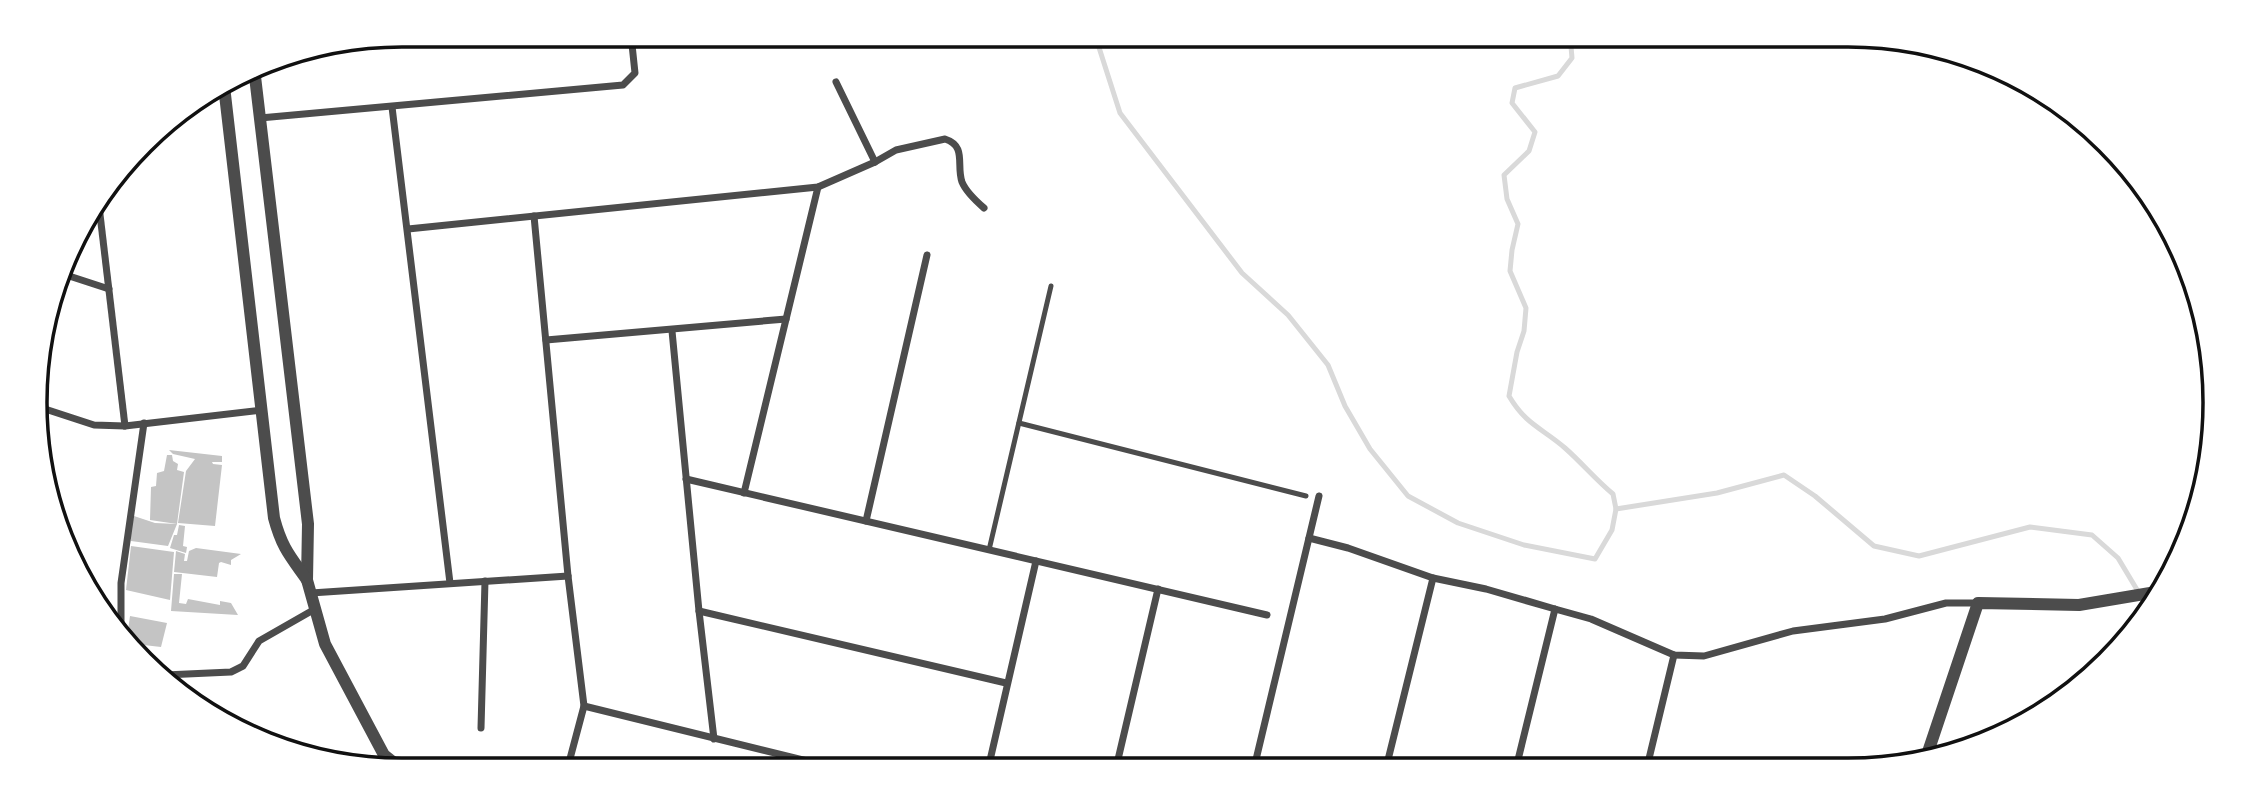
<svg xmlns="http://www.w3.org/2000/svg" width="2250" height="805" viewBox="0 0 2250 805" font-family="'Playfair Display',serif">
	<style>
		.lines { fill: none; stroke-linecap: round; stroke-linejoin: round }
		.stream { stroke: #d9d9d9; stroke-width: 5 }
		.building { fill: #c4c4c4 }
		.service { stroke: #4c4c4c; stroke-width: 5 }
		.minor { stroke: #4c4c4c; stroke-width: 7 }
		.tertiary { stroke: #4c4c4c; stroke-width: 12 }
		.rim { fill: none; stroke: #111; stroke-width: 3.5 }
	</style>
	<rect width="100%" height="100%" fill="#fff"/>
	<g class="lines">
		<g class="stream">
			<path d="M1095 35 1120 113 1242 273 1288 315 1328 365 1345 406 1370 449 1408 496 1458 523 1524 545 1595 559 1612 530 1616 509 1717 493 1784 475 1815 496 1874 546 1919 556 2030 527 2092 535 2118 558 2148 608"/>
			<path d="M1570 35 1572 58 1558 76 1515 88 1512 103 1535 132 1529 151 1504 175 1507 199 1518 224 1512 250 1510 271 1526 308 1524 331 1517 352 1509 396C1526 425 1542 428 1565 448 1582 463 1596 480 1613 494L1616 509"/>
		</g>
	</g>
	<g class="building">
		<path d="M169 450 222 456V462H212L213 464 222 465 215 526 178 523 186 471 195 459 173 454Z"/>
		<path d="M167 455H172L173 461 178 464 177 470 184 472 177 524 150 520 151 487 156 486 157 473 164 471Z"/>
		<path d="M134 516 155 523 177 524 168 546 131 541 130 530Z"/>
		<path d="M179 525 185 526 183 546 187 547 186 553 170 548 174 535H177Z"/>
		<path d="M131 546 174 552 170 600 126 590Z"/>
		<path d="M196 548 241 554 231 560V565L221 562 219 563 217 577 174 572 176 551 185 554 184 561H187L189 551Z"/>
		<path d="M174 574H182L179 603 186 604 188 599 220 605V601L231 603 238 615 171 611Z"/>
		<path d="M130 616 167 623 161 647 135 644 127 637Z"/>
	</g>
	<g class="lines">
		<g class="service">
			<path d="M1019 423 1306 496"/>
			<path d="M989 550 1051 286"/>
		</g>
		<g class="minor">
			<path d="M836 82 875 162"/>
			<path d="M392 107 450 583"/>
			<path d="M260 118 623 85 635 73 631 35"/>
			<path d="M99 206 125 426"/>
			<path d="M534 216 568 576 584 706 567 770"/>
			<path d="M408 229 818 187 875 162 896 150 945 139C967 146 956 165 962 182 966 192 976 201 984 208"/>
			<path d="M63 274 109 289"/>
			<path d="M672 331 699 611 714 739"/>
			<path d="M546 340 786 319"/>
			<path d="M42 408 94 425 125 426 262 410"/>
			<path d="M686 479 1267 615"/>
			<path d="M744 493 818 187"/>
			<path d="M866 521 927 255"/>
			<path d="M1309 538 1348 548 1433 578 1486 589 1555 609"/>
			<path d="M311 593 568 576"/>
			<path d="M699 611 1006 683"/>
			<path d="M121 631V583L144 423"/>
			<path d="M165 675 231 672 243 666 259 641 315 609"/>
			<path d="M584 706 840 769"/>
			<path d="M481 728 485 581"/>
			<path d="M374 766 384 755"/>
			<path d="M1647 767 1674 655"/>
			<path d="M1116 768 1158 589"/>
			<path d="M1254 768 1319 496"/>
			<path d="M1386 768 1433 578"/>
			<path d="M1516 768 1555 609 1591 619 1674 655 1704 656 1793 631 1885 619 1946 603H1978"/>
			<path d="M988 769 1036 561"/>
		</g>
		<g class="tertiary">
			<path d="M254 68 308 524 307 580 325 644 384 755 403 770"/>
			<path d="M224 86 274 518C282 548 290 556 307 580"/>
			<path d="M1926 758 1978 603 2079 605 2162 591"/>
		</g>
	</g>
	<path d="M0 0H2250V805H0ZM402 47H1848A355 355 0 0 1 2203 402V403A355 355 0 0 1 1848 758H402A355 355 0 0 1 47 403V402A355 355 0 0 1 402 47Z" fill="#fff" fill-rule="evenodd"/>
	<path class="rim" d="M402 47H1848A355 355 0 0 1 2203 402V403A355 355 0 0 1 1848 758H402A355 355 0 0 1 47 403V402A355 355 0 0 1 402 47Z"/>
</svg>
